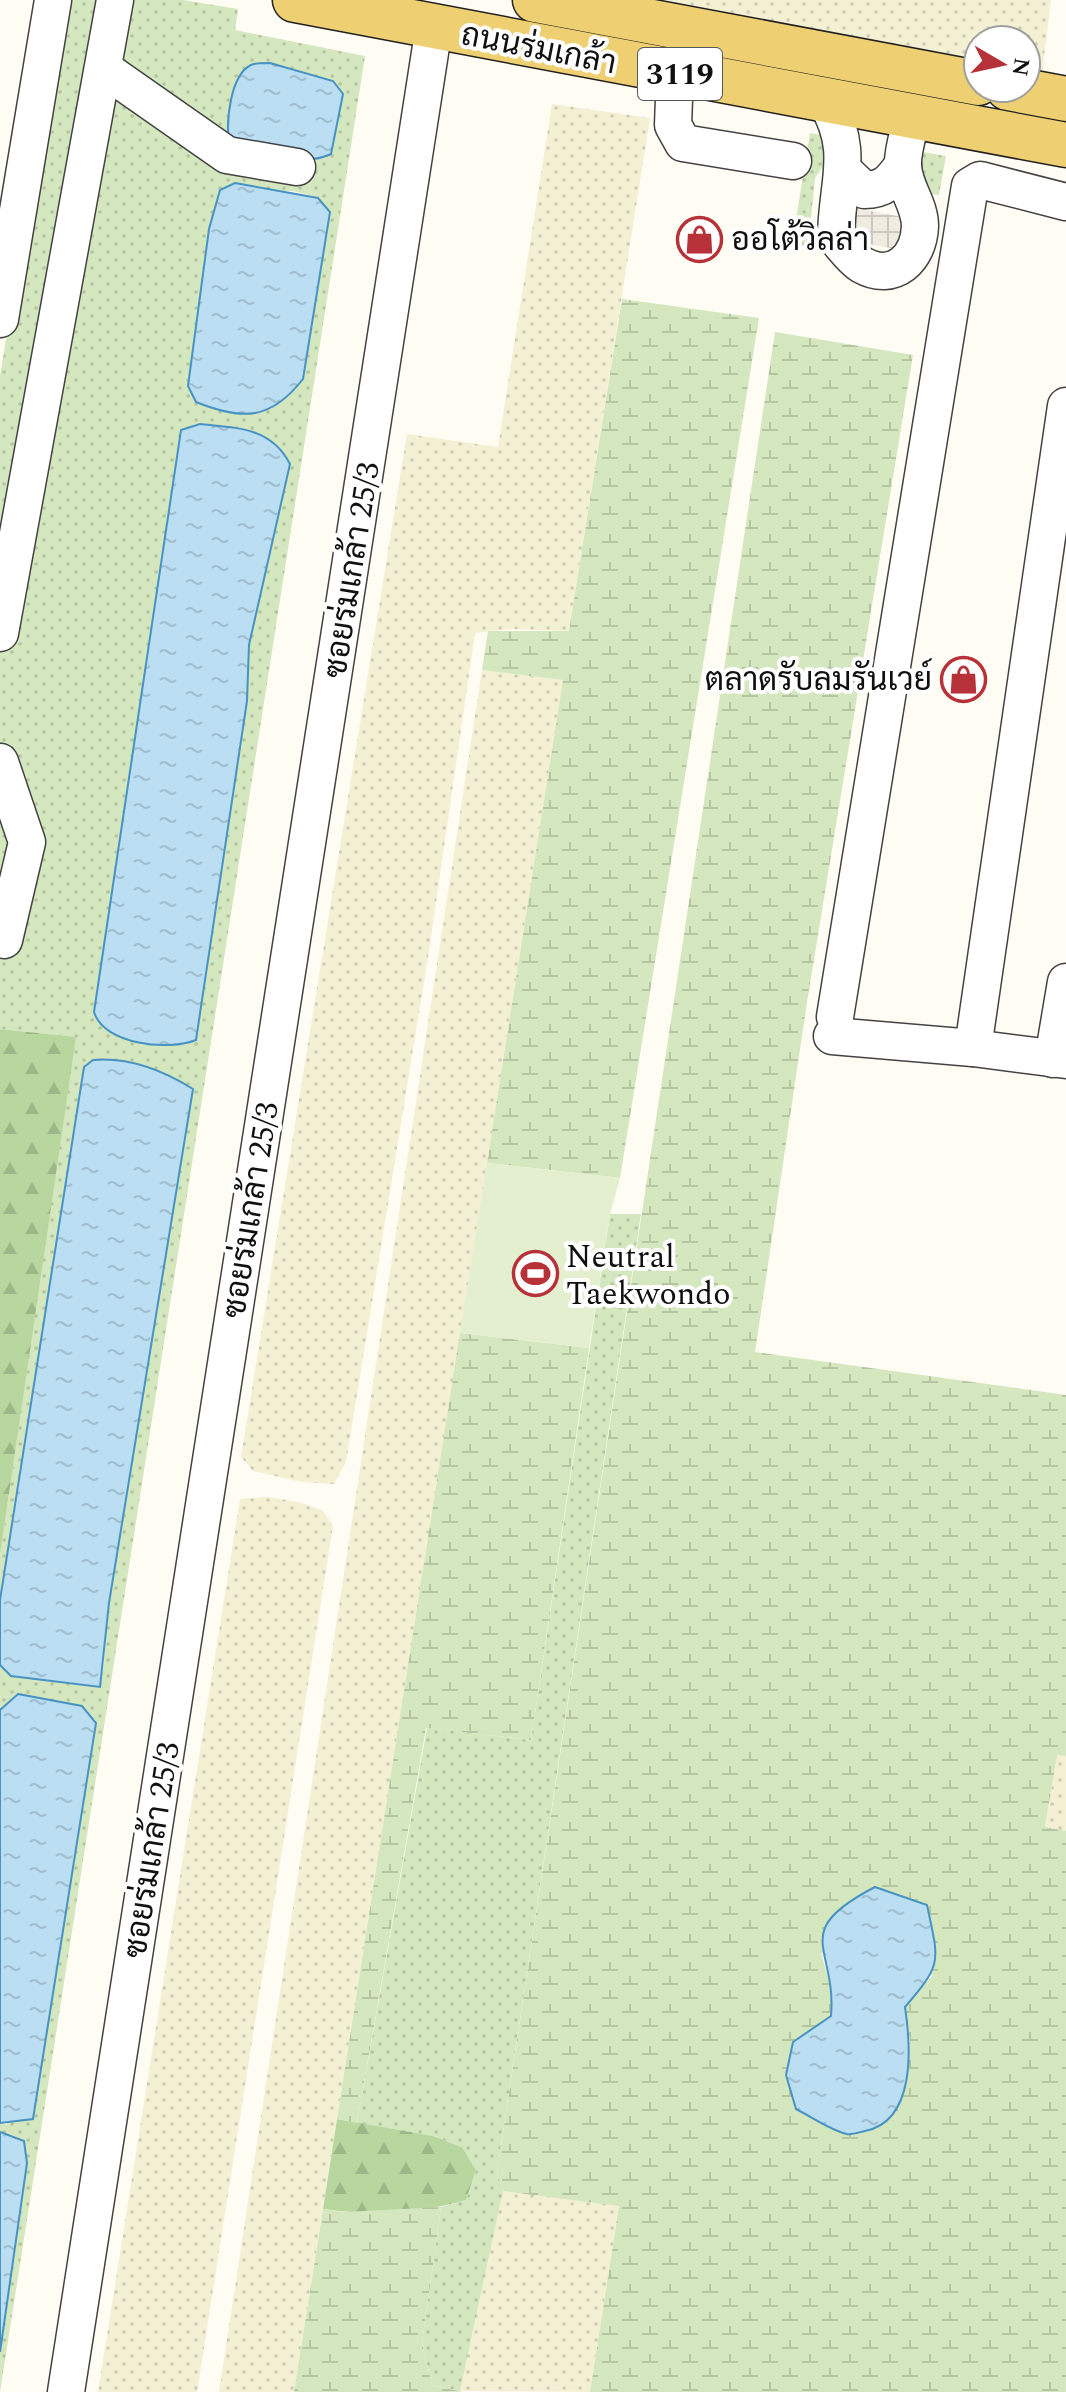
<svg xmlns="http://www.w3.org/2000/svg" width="1066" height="2392" viewBox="0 0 1066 2392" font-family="Spectral,Sarabun,serif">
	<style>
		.farmland { fill: url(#farmland-dots) }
		.grass { fill: url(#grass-dots); fill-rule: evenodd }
		.forest { fill: url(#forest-firs) }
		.wetland { fill: url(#wetland-marsh); fill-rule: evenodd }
		.pitch { fill: #e4efd0 }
		.plaza { fill: url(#plaza-grid) }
		.water { fill: url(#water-ripples); stroke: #4793c4; stroke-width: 2 }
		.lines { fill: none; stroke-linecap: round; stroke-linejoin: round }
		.minor-casing { stroke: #434343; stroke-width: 39 }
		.major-casing { stroke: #212121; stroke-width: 47 }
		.minor { stroke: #fff; stroke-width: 36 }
		.major { stroke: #eed073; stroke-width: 44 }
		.labels { text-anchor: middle; stroke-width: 8; stroke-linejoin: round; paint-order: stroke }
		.shield { fill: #fff; stroke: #585858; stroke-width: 2 }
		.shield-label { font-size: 30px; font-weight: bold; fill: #101010 }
		.street-label { font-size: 32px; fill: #101010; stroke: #fff }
		.poi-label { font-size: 32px; fill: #101010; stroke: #fff; text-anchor: start }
	</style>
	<defs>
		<pattern id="farmland-dots" width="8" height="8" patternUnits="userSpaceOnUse" patternTransform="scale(2)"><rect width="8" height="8" fill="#f3f0d4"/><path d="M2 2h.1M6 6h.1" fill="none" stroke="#cfcdb5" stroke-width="1.8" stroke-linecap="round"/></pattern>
		<pattern id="grass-dots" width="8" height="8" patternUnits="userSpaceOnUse" patternTransform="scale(2)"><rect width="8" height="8" fill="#d4e7be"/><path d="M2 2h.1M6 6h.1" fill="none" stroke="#b5c5a2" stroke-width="1.8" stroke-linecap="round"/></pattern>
		<pattern id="forest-firs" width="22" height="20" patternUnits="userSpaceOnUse" patternTransform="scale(2)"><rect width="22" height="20" fill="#b8d79f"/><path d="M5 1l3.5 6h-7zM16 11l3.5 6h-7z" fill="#9db888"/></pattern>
		<pattern id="wetland-marsh" width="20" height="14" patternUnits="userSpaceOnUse" patternTransform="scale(2)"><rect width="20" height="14" fill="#d4e7be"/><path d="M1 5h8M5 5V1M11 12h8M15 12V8" fill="none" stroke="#b5c5a2"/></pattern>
		<pattern id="plaza-grid" width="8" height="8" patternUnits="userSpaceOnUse" patternTransform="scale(2)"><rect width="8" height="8" fill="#efebe1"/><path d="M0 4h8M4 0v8" fill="none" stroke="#ccc8c0"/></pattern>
		<pattern id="water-ripples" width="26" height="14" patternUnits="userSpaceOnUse" patternTransform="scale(2)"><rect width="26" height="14" fill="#bbdef2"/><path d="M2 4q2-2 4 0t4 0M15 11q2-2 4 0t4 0" fill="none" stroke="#a0bdce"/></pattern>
	</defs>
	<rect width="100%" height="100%" fill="#fefcf3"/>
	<g class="farmland">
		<path d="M643 0H1051L1042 74 1026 70V40H978V62Z"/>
		<path d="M552 104 650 118 569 631 511 629 475 633 429 951 346 1462 334 1484 302 1482 253 1471 241 1457 407 434 498 447Z"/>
		<path d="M482 670 563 680 294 2392H219Z"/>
		<path d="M267 1497 299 1502 322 1510 333 1525 197 2392H98L240 1499Z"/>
		<path d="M1057 1754 1066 1756V1831L1045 1828Z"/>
		<path d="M503 2191 619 2205 590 2392 460 2391Z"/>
	</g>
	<g class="grass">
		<path d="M62 0H183L238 9 235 30 365 56 0 2392V2352L27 2163 24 2141 0 2132V2123L7 2125 18 1694 0 1710V1665L11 1676 103 1671 109 1603 193 1089 84 1067 0 1600V1555L75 1037 0 1029V376ZM270 63 333 81 227 131 237 77ZM220 190 293 191 318 197 330 212 188 386 209 229ZM181 430 290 464 249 645 247 701 196 1040 136 743Z"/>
		<path d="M810 133 838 138 837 146 815 178 808 247 792 244Z"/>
		<path d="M917 151 946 156 939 195 930 194 916 165Z"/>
		<path d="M610 1214H641L497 2172 503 2191 460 2391 432 2385 422 2343 441 2207 466 2200 476 2170 462 2147 433 2136 357 2123 427 1728 531 1740Z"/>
	</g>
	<g class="forest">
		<path d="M0 1029 76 1037 0 1555Z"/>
		<path d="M337 2119 433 2136 462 2147 476 2170 466 2200C423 2213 367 2216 323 2209Z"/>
	</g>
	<g class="wetland">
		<path d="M622 299 759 318 620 1178 487 1163 563 680 482 670 488 631H569Z"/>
		<path d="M775 332 913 355 807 1002 755 1352 1066 1395V1756L1057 1755 1045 1827 1066 1831V2392H590L619 2206 503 2191 497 2172ZM821 1953 933 1975 905 2007 910 2041 793 2042 831 2016 833 1994Z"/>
		<path d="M460 1333 589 1348 531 1740 426 1728 357 2123 337 2119Z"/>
		<path d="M441 2207 422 2343 432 2385 463 2392H294L323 2209 344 2212Z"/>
	</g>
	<path class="pitch" d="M487 1163 620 1178 610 1214 589 1348 460 1333Z"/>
	<path class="plaza" d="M849 207 903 217 897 249 843 240Z"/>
	<g class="water">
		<path d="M270 63 333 81 343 94 331 154C303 168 257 152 229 143 226 122 230 75 251 65 255 63 264 63 270 63Z"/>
		<path d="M235 183 318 198 330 212 303 379C271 420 243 421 196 402L188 386 209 229 220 190Z"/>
		<path d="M200 424C237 428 271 427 290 464L249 645 247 701 196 1040C169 1051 104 1045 94 1012L181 430Z"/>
		<path d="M93 1060C128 1057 164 1071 193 1089L109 1603 100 1687 11 1676 0 1665V1600L84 1067Z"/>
		<path d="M18 1694 82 1706 96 1723 33 2119 0 2123V1710Z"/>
		<path d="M875 1887 927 1905C939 1962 943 1963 905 2007 911 2047 916 2121 865 2131 860 2132 852 2135 847 2134 830 2130 812 2117 796 2109L786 2075 793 2042 831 2016C837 1947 788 1932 875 1887Z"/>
		<path d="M0 2132 24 2141 27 2163 0 2352Z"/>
	</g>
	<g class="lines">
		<defs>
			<g id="minor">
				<path d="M104 69 227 155 297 167"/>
				<path d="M675 73 673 125 683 143 793 161"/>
				<path d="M826 102C856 151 836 185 836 238 843 246 852 259 862 265 894 283 919 258 920 226 920 204 904 188 903 166 902 151 909 132 912 117"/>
				<path d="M843 170 864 190C885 190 891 181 903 165"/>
				<path d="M0 319 53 0"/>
				<path d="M0 633 115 0"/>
				<path d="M0 762 27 842 4 940"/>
				<path d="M835 1017 970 186 980 180 1066 202"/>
				<path d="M832 1036 973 1048 1066 406"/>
				<path d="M973 1048 1066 1060"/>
				<path d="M1053 1059 1066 982"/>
				<path d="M66 2392 434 27"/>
			</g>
			<g id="major">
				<path d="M295 0 1066 145"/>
				<path d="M535 0 978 83"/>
				<path d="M1008 88 1066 99"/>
			</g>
		</defs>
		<use href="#minor" class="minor-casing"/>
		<use href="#major" class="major-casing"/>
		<use href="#minor" class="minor"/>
		<use href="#major" class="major"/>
	</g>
	<defs>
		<symbol id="shop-ring" viewBox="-11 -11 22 22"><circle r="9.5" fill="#fff" stroke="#b63138" stroke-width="1.5"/><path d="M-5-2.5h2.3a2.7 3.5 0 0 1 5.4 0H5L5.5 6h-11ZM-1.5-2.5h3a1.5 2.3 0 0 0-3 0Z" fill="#b63138"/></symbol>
		<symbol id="stadium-ring" viewBox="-11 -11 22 22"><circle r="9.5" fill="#fff" stroke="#b63138" stroke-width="1.5"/><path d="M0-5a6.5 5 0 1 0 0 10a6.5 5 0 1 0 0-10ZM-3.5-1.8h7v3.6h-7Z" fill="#b63138"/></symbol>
	</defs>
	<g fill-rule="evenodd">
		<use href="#shop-ring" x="674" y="214" width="51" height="51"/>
		<use href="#shop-ring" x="938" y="654" width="51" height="51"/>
		<use href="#stadium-ring" x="510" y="1248" width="51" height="51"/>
	</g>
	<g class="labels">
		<rect class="shield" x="638" y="48" width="84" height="52" rx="6"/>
		<g class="shield-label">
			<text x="680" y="84">3119</text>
		</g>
		<g class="street-label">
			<text transform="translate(539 48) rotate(11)" y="11">ถนนร่มเกล้า</text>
			<text transform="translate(351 570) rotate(-81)" y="11">ซอยร่มเกล้า 25/3</text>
			<text transform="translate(250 1210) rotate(-81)" y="11">ซอยร่มเกล้า 25/3</text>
			<text transform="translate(151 1850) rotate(-81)" y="11">ซอยร่มเกล้า 25/3</text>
		</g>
		<g class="poi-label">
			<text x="731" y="250">ออโต้วิลล่า</text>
			<text x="932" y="690" text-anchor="end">ตลาดรับลมรันเวย์</text>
			<text x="566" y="1267">Neutral<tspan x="566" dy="37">Taekwondo</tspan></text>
		</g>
	</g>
	<g transform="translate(1002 64) rotate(99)"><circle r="38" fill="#ffffff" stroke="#9f9f9f" stroke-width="2"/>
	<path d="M0-6L14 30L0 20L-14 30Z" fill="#b63138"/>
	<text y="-12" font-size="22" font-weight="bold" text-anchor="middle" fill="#101010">N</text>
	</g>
</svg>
